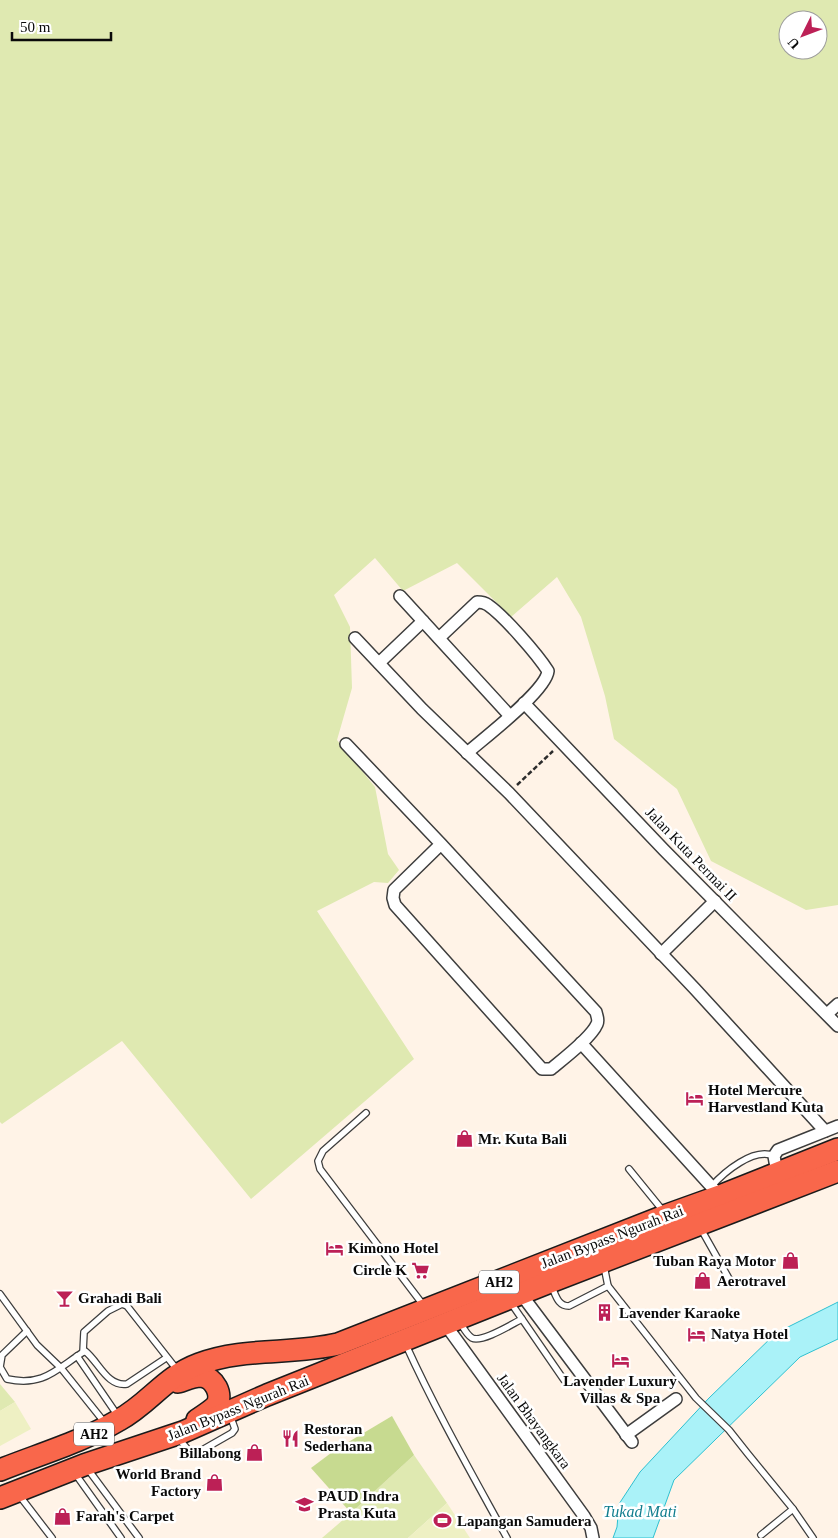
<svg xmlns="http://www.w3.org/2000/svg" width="838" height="1538" viewBox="0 0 838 1538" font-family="Georgia,serif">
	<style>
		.green { fill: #dfe9b1; fill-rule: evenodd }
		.forest { fill: #c7da90 }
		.pitch { fill: #eef0c3 }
		.water { fill: #aaf2f8; stroke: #2fc0d0 }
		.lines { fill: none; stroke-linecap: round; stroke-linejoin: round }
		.lane-casing { stroke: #3d3d3d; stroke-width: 8 }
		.street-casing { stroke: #3d3d3d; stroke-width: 14 }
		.highway-casing { stroke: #1b1b1b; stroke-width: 24 }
		.path { stroke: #2c2c2c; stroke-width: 2.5; stroke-dasharray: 5 2.5; stroke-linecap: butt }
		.lane { stroke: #fff; stroke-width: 5.5 }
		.street { stroke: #fff; stroke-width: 11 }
		.highway { stroke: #f9674b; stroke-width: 21 }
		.labels { text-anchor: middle; stroke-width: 5; stroke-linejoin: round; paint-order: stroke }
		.shield { fill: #fff; stroke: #545454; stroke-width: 1 }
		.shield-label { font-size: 14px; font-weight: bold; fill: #0a0a0a }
		.street-label { font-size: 15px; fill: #0a0a0a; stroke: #fff }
		.poi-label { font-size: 15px; font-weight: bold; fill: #0a0a0a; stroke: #fff; text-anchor: start }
		.water-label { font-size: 16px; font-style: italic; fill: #127e8f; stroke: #fff }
	</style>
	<rect width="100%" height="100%" fill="#fff3e7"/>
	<g class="green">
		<path d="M0 0H838V905L806 910 711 861 677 789 614 739 605 696 581 617 557 577 511 617 457 563 403 591 375 558 334 595 350 627 352 688 337 740 375 787 388 854 399 870 388 883 374 882 317 911 414 1059 251 1199 122 1041 2 1124 0 1122ZM788 20H818V50H788Z"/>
		<path d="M0 1384 15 1402 0 1411Z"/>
		<path d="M414 1455 447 1503 408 1538H322L351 1513Z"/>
	</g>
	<path class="forest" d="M392 1416 414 1455 351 1513 311 1468 335 1450Z"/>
	<g class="pitch">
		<path d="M15 1402 31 1429 0 1446V1411Z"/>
		<path d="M447 1503 470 1538H408Z"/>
	</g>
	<path class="water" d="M838 1302V1339L800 1357 674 1480 653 1538H613L617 1527 619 1504 640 1472 709 1398 776 1333Z"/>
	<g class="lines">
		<defs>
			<g id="lane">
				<path d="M366 1113 323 1151 318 1161 320 1169 424 1306"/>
				<path d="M629 1169 664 1212"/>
				<path d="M711 1187C724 1172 754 1147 774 1156"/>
				<path d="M701 1229 732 1284"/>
				<path d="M608 1286 696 1398 729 1430 748 1454 793 1509 813 1538"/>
				<path d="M552 1287C556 1296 558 1306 569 1306L608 1286 604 1266"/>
				<path d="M0 1294 37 1345 61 1368 105 1423"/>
				<path d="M511 1303 564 1380"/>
				<path d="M460 1322C463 1327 466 1334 472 1338 482 1343 512 1324 522 1319"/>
				<path d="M27 1331 2 1355 0 1367 7 1379C44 1387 56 1369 85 1351 99 1362 107 1387 127 1384L166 1358"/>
				<path d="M406 1345C436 1411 472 1474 507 1538"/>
				<path d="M83 1352 84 1332 108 1311 122 1304 127 1306 178 1371"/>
				<path d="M77 1356 118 1416"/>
				<path d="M179 1439 192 1454 197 1453 232 1433 235 1429 230 1415"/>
				<path d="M87 1468 139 1538"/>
				<path d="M74 1472 121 1538"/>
				<path d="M19 1495 52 1538"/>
				<path d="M761 1535 793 1509"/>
			</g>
			<g id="street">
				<path d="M400 596 510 716"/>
				<path d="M355 638 422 709 509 793 695 989 825 1131"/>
				<path d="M439 638 477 602C481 602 484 602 488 605 504 616 537 654 548 671 546 691 484 738 467 753"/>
				<path d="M379 663 423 621"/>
				<path d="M524 703 664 850 838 1026"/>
				<path d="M346 744 441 844 596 1012C597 1017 599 1020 597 1024 591 1038 563 1059 551 1069H542L395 905 393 898 394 890 441 844"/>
				<path d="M661 954 715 901"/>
				<path d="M827 1014 838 1004"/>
				<path d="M581 1043 720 1196"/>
				<path d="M777 1173 774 1156 778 1150 838 1126"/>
				<path d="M521 1294 632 1442"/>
				<path d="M445 1324 584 1516 591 1528 593 1538"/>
				<path d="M626 1435 676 1399"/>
			</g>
			<g id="highway">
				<path d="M178 1382C185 1380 193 1376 201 1376 214 1377 224 1395 216 1406 211 1411 203 1416 197 1420"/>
				<path d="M0 1470C40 1454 82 1442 119 1420 150 1403 164 1377 199 1364 244 1347 292 1355 338 1344L667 1215 720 1196 838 1149"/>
				<path d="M0 1498 84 1465 183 1432 267 1395 550 1282 838 1171"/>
			</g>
		</defs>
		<use href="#lane" class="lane-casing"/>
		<use href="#street" class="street-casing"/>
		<use href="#highway" class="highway-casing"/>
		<path class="path" d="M517 785 553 751"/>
		<use href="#lane" class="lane"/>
		<use href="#street" class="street"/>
		<use href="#highway" class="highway"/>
	</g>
	<defs>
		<symbol id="hotel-bare" viewBox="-9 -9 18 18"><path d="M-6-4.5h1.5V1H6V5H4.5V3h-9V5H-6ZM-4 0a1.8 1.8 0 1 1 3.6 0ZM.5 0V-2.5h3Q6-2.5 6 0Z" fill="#bc2056" stroke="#fff" stroke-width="2.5" paint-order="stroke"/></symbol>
		<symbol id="shop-bare" viewBox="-9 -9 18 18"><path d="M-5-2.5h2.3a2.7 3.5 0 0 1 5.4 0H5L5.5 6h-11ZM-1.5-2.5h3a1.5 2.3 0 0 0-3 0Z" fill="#bc2056" stroke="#fff" stroke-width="2.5" paint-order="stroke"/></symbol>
		<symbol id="supermarket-bare" viewBox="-9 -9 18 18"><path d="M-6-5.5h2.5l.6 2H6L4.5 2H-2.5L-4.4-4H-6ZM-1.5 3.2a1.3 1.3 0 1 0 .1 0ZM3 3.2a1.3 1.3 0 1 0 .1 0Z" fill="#bc2056" stroke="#fff" stroke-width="2.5" paint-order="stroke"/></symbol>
		<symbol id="bar-bare" viewBox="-9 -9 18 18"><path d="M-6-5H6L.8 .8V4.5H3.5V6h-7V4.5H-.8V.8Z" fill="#bc2056" stroke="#fff" stroke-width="2.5" paint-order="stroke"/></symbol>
		<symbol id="building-bare" viewBox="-9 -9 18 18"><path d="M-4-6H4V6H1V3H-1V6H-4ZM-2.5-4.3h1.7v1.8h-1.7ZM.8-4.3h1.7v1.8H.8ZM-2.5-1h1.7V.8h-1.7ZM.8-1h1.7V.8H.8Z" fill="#bc2056" stroke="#fff" stroke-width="2.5" paint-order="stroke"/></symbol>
		<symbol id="restaurant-bare" viewBox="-9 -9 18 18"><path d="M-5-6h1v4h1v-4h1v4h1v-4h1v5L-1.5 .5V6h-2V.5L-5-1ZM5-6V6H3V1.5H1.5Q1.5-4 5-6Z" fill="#bc2056" stroke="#fff" stroke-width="2.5" paint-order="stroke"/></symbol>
		<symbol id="school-bare" viewBox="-9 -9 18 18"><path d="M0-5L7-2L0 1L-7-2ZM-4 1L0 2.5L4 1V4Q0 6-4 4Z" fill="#bc2056" stroke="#fff" stroke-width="2.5" paint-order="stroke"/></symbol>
		<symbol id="stadium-bare" viewBox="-9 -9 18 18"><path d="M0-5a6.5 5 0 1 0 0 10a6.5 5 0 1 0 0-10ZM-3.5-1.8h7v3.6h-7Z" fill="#bc2056" stroke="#fff" stroke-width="2.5" paint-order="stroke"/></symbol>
	</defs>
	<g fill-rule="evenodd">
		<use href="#hotel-bare" x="682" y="1086" width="25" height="25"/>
		<use href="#shop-bare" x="452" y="1126" width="25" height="25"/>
		<use href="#hotel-bare" x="322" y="1236" width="25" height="25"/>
		<use href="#shop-bare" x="778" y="1248" width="25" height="25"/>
		<use href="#supermarket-bare" x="408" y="1258" width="25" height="25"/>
		<use href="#shop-bare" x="690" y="1268" width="25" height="25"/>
		<use href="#bar-bare" x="52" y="1286" width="25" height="25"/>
		<use href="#building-bare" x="592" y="1300" width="25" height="25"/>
		<use href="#hotel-bare" x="684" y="1322" width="25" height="25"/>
		<use href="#hotel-bare" x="608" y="1348" width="25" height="25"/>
		<use href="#restaurant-bare" x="278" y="1426" width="25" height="25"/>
		<use href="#shop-bare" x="242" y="1440" width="25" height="25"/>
		<use href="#shop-bare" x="202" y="1470" width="25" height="25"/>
		<use href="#school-bare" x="292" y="1492" width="25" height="25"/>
		<use href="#shop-bare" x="50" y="1504" width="25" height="25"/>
		<use href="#stadium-bare" x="430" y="1508" width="25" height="25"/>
	</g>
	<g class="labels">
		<g class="shield">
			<rect x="479" y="1270.5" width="40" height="23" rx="4"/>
			<rect x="74" y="1422.5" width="40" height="23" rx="4"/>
		</g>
		<g class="shield-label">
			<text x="499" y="1287">AH2</text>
			<text x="94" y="1439">AH2</text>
		</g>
		<g class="street-label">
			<text transform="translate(691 854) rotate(46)" y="5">Jalan Kuta Permai II</text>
			<text transform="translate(612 1237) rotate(-21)" y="5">Jalan Bypass Ngurah Rai</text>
			<text transform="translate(238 1408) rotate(-22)" y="5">Jalan Bypass Ngurah Rai</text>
			<text transform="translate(534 1421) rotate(54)" y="5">Jalan Bhayangkara</text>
		</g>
		<g class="poi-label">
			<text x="708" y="1095">Hotel Mercure<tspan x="708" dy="17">Harvestland Kuta</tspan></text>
			<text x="478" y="1144">Mr. Kuta Bali</text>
			<text x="348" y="1253">Kimono Hotel</text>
			<text x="776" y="1266" text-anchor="end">Tuban Raya Motor</text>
			<text x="407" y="1275" text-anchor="end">Circle K</text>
			<text x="717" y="1286">Aerotravel</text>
			<text x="78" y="1303">Grahadi Bali</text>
			<text x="619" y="1318">Lavender Karaoke</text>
			<text x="711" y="1339">Natya Hotel</text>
			<text x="620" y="1386" text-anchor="middle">Lavender Luxury<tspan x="620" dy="17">Villas &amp; Spa</tspan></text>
			<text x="304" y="1434">Restoran<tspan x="304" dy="17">Sederhana</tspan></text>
			<text x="241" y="1458" text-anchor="end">Billabong</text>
			<text x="201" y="1479" text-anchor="end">World Brand<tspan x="201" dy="17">Factory</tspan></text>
			<text x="318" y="1501">PAUD Indra<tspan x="318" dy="17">Prasta Kuta</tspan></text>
			<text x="76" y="1521">Farah's Carpet</text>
			<text x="457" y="1526">Lapangan Samudera</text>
		</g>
		<g class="water-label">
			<text x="640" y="1517">Tukad Mati</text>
		</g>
	</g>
	<g transform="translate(803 35) rotate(228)"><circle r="24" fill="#ffffff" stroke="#9d9d9d"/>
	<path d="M0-4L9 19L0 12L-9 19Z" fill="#bc2056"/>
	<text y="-8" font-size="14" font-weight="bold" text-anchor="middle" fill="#0a0a0a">U</text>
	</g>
	<path d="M12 32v8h99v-8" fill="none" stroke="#0a0a0a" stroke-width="2.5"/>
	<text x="20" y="32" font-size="15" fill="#0a0a0a" stroke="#ffffff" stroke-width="4" paint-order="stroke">50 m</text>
</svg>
